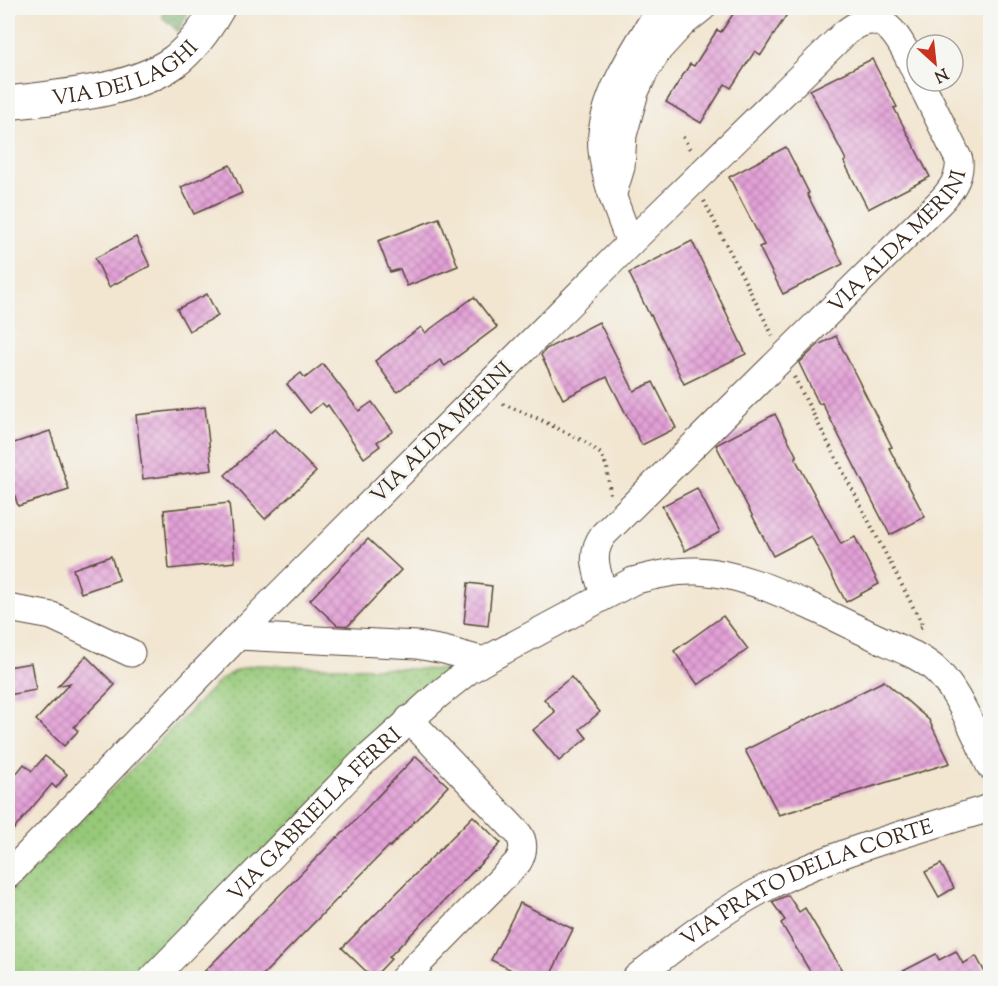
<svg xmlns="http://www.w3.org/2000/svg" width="998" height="986" viewBox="0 0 998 986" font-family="'Sorts Mill Goudy',serif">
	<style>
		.grass { fill: url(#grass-dots); stroke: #697a4c; stroke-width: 1.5 }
		.forest { fill: url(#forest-crowns); stroke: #5a6c44; stroke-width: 1.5 }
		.building { fill: url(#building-cross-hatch) }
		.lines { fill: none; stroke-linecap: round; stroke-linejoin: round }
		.minor-casing { stroke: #564639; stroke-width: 29 }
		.major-casing { stroke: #564639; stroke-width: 35 }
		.path { stroke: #564639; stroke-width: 4; stroke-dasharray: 1.5 4.5; stroke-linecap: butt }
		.minor { stroke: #fff; stroke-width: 27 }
		.major { stroke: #fff; stroke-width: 33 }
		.labels { text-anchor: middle; stroke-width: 6; stroke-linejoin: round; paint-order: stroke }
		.street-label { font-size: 21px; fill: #3b2a1e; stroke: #f6f6f2 }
	</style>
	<defs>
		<pattern id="grass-dots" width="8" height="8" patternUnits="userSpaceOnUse" patternTransform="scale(1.5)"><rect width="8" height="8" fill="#97c979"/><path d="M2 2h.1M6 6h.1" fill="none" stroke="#7ca363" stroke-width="1.8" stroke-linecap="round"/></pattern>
		<pattern id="forest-crowns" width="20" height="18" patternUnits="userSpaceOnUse" patternTransform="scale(1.5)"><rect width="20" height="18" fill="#79ad69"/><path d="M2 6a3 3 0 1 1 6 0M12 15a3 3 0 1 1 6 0" fill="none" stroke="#648d56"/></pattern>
		<pattern id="building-cross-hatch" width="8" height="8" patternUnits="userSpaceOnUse" patternTransform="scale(1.5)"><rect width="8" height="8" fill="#e3a0d7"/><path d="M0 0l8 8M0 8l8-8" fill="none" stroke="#b983ae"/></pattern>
	</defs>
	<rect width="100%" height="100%" fill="#f6f6f2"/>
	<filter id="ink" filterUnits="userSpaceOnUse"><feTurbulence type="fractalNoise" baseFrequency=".0167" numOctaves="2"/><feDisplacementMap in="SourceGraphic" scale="12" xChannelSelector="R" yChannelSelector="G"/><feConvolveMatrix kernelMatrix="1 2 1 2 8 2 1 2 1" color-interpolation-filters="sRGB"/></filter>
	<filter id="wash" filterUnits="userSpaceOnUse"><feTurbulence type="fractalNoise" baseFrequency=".008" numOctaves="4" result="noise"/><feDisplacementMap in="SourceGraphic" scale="24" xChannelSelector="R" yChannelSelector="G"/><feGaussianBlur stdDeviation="1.35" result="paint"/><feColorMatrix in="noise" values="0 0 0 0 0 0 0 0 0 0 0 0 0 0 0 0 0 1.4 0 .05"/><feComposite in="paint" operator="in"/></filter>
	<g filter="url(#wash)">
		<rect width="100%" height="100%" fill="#f2e6d1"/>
		<path class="grass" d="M259 665 448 670 141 978H23L8 963V894L220 680C232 671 244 666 259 665Z"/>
		<path class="forest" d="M162 8H191L178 31 163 18Z"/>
		<g id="blocks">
			<g class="building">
				<path d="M737 8H791L761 55 755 51 731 88 725 84 701 123 666 102 690 64 694 66 717 30 721 32Z"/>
				<path d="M872 59 897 107 894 108 930 177 868 209 844 162 846 160 810 90Z"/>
				<path d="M786 147 809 193 807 194 843 264 783 294 759 247 764 245 729 177Z"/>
				<path d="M230 165 242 193 194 214 181 187Z"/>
				<path d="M439 218 458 266 407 286 400 269 390 272 378 241Z"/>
				<path d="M136 237 150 266 109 287 95 258Z"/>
				<path d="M692 241 746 354 684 384 651 315 650 316 629 273Z"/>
				<path d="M207 294 218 316 189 331 177 309Z"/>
				<path d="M474 297 497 327 445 366 440 360 397 392 375 361 421 327 425 333Z"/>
				<path d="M599 322 634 391 653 382 676 428 642 445 607 377 563 399 541 355 546 349Z"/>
				<path d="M836 336 892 447 889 448 925 517 890 535 822 403 819 404 799 363 818 345Z"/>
				<path d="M323 364 359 411 372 402 393 431 377 442 380 446 364 458 328 405 326 407 322 403 310 413 287 384 301 373 305 378Z"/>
				<path d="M205 407 212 470 143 479 136 415Z"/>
				<path d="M775 414 797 457 795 458 841 544 855 537 879 584 846 602 811 536 773 556 716 445Z"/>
				<path d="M275 429 316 472 265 519 225 475Z"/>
				<path d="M50 431 69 490 18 506 8 474V445Z"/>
				<path d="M697 488 720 532 685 551 662 506Z"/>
				<path d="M229 503 235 562 169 569 164 510Z"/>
				<path d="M368 539 401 570 348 626 337 625 310 600Z"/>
				<path d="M111 556 119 580 81 593 73 569Z"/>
				<path d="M468 583 492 586 488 626 464 623Z"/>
				<path d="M723 616 748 649 698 685 674 651Z"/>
				<path d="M86 656 115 685 74 727 78 731 64 746 36 720 70 683 58 686Z"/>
				<path d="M31 663 36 690 8 695V667Z"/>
				<path d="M571 677 600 712 580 729 587 738 559 761 533 730 555 712 544 699Z"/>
				<path d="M884 681 929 720 950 763 779 815 745 750Z"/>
				<path d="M45 756 67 774 56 788 52 784 8 836V784L24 764 32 771Z"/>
				<path d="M416 756 448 786 390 847 389 846 260 978H198L337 837 338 838Z"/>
				<path d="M473 816 501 843 389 957 391 959 373 978 342 948Z"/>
				<path d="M941 864 954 888 939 897 925 872Z"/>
				<path d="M788 895 799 912 805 908 843 972 831 978H814L781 923 785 920 772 902Z"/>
				<path d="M520 903 573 929 549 978H528L491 960Z"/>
				<path d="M956 951 963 964 976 956 988 978H890L936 954 939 960Z"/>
			</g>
		</g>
	</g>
	<g filter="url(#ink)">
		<use href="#blocks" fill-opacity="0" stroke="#564639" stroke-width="1.5"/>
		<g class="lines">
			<defs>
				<g id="minor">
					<path d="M917 75C906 53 890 7 857 25 853 27 849 30 845 33L630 243 238 636 417 645 444 650 484 661 633 581C654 575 675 570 697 571 741 573 783 594 823 612 853 627 884 641 914 655 923 660 931 665 938 672 959 693 977 738 990 766"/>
					<path d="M614 190 621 167 623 135 635 92 645 71 659 49 682 24 702 8"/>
					<path d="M630 243C619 213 605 182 602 150 597 104 637 45 661 8"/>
					<path id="s1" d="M604 596C598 573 588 554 604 534L938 204C950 192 961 178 959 160L920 81"/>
					<path d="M8 608 52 616 131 653"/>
					<path d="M8 875 238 636"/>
					<path id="s2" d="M153 978 362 763 438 695 468 671 484 661"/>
					<path d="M404 978 518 862C524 852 525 841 517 832L409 719"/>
					<path id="s3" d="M636 978C677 945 719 912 767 887 835 852 917 830 990 808"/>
				</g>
				<g id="major">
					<path id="s4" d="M8 103C60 96 131 93 175 61 193 47 207 27 218 8"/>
				</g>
			</defs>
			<use href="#minor" class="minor-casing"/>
			<use href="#major" class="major-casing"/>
			<g class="path">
				<path d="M683 137 691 151"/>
				<path d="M704 201 773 336"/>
				<path d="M794 377 923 626 917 629"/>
				<path d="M503 404 539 419 585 442 601 454 607 467 610 494"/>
				<path d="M8 969 18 978"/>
			</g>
			<use href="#minor" class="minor"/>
			<use href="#major" class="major"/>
		</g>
	</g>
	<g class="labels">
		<g class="street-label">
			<text dy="7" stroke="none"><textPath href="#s4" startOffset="122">VIA DEI LAGHI</textPath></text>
			<text dy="7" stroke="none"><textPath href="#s1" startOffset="480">VIA ALDA MERINI</textPath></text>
			<text transform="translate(441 432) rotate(-45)" y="7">VIA ALDA MERINI</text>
			<text dy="7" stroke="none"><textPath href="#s2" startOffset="230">VIA GABRIELLA FERRI</textPath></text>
			<text dy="7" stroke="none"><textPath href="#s3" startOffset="198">VIA PRATO DELLA CORTE</textPath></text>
		</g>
	</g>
	<rect width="998" height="986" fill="none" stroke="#f6f6f2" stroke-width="30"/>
	<g transform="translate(935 63) rotate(153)"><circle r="28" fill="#f6f6f2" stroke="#aba49d" stroke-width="1.5"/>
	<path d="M0-4.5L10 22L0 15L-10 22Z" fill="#c8321e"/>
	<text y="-9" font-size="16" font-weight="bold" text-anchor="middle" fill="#3b2a1e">N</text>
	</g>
</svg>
